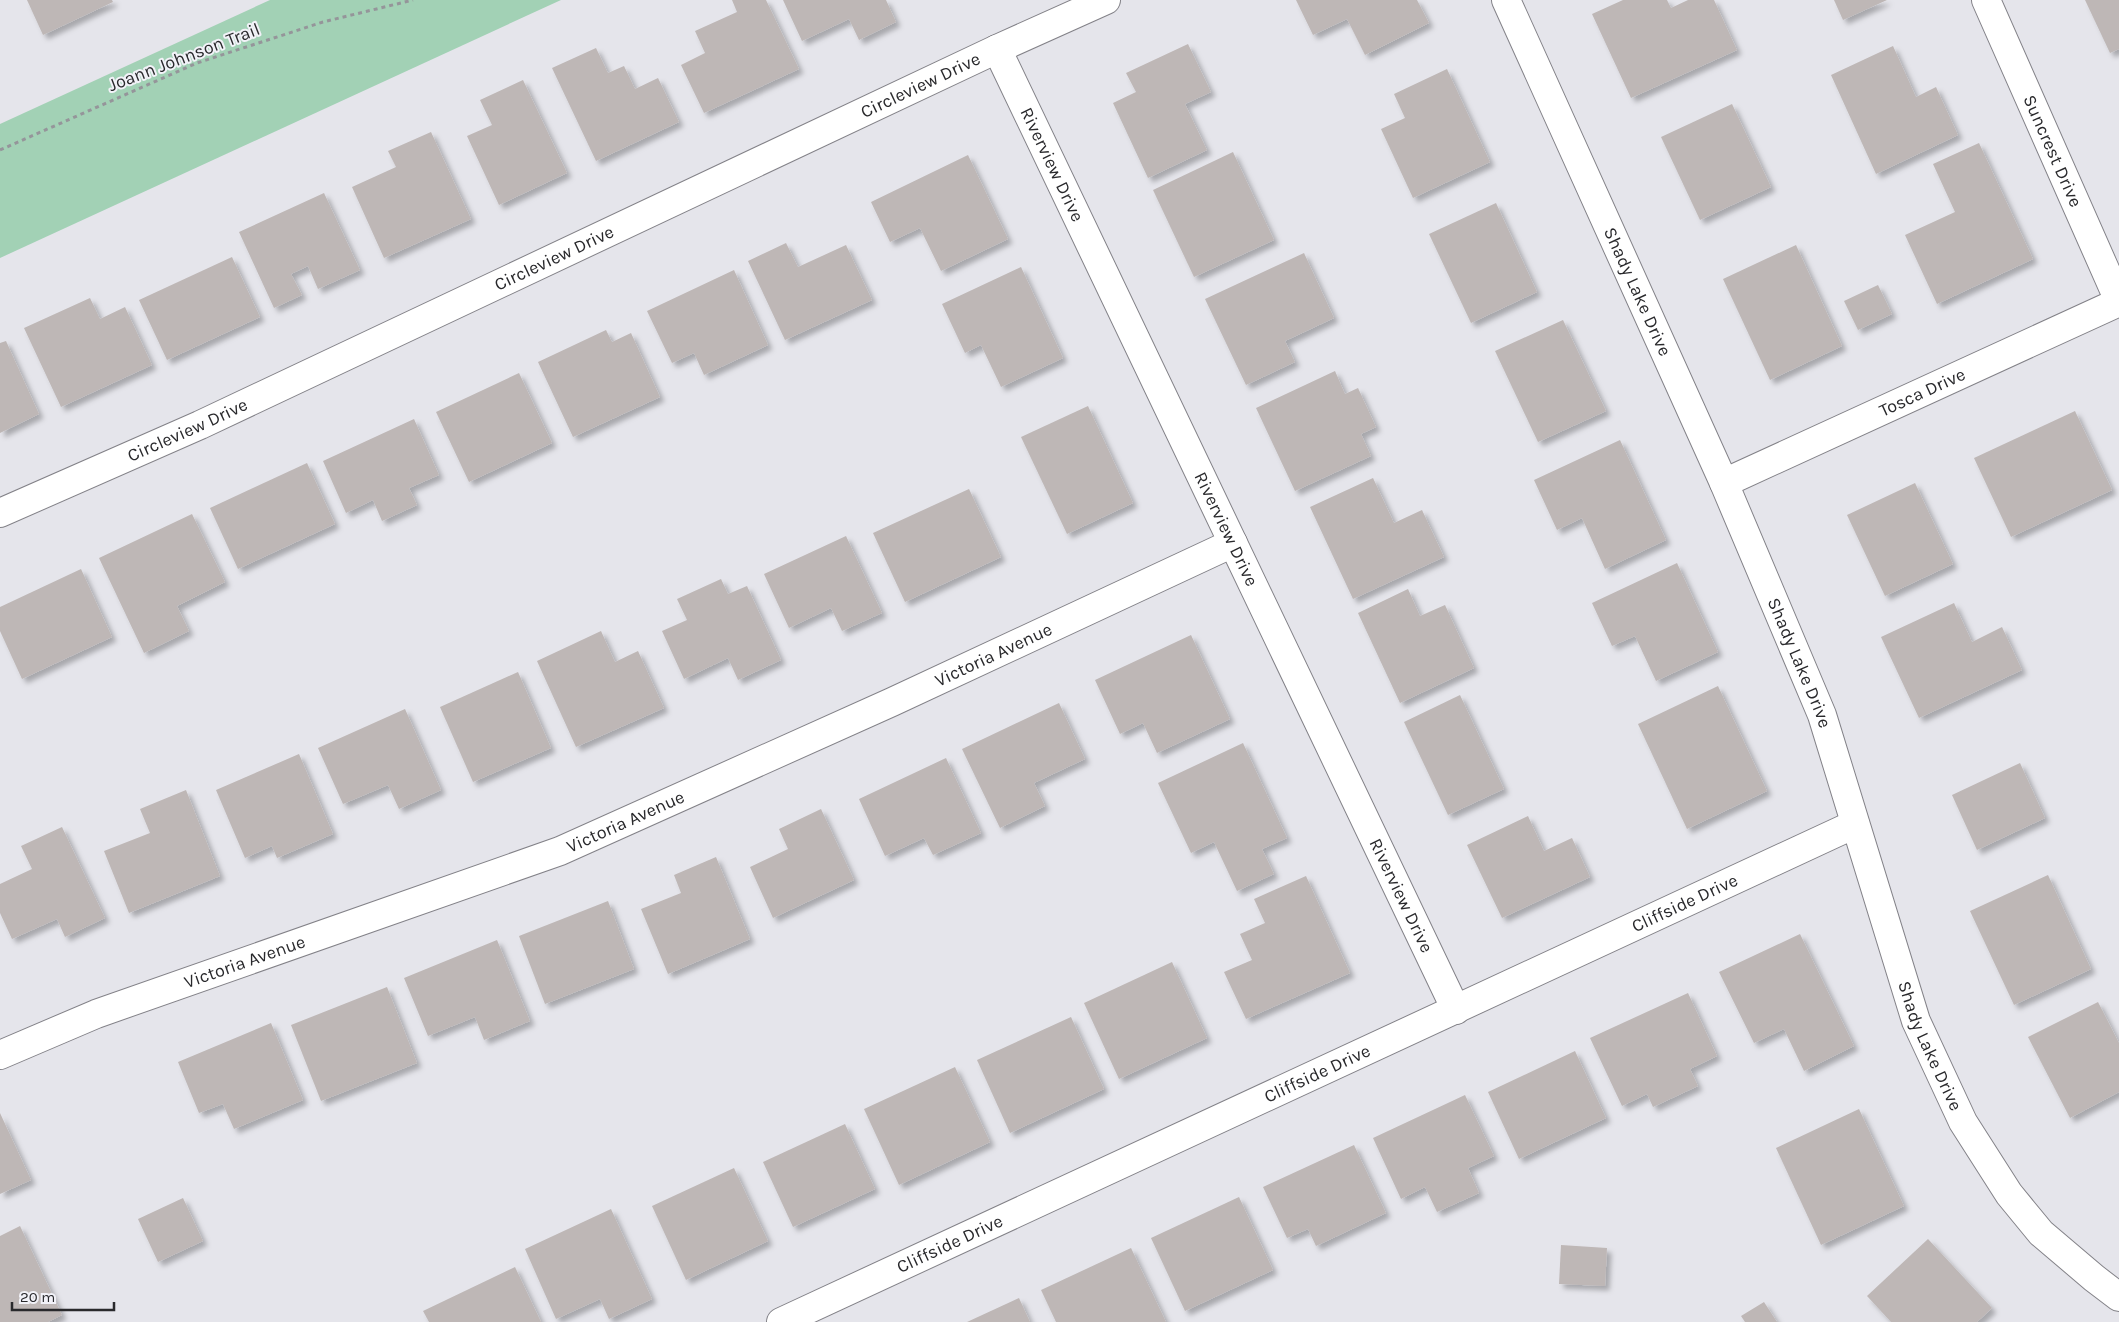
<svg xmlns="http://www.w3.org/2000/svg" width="2119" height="1322" viewBox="0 0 2119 1322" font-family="Karla,sans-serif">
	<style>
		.green { fill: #a2d1b5 }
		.building { fill: #beb7b6; filter: url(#shadow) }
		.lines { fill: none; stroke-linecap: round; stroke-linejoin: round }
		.minor-casing { stroke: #838288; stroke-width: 30 }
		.path { stroke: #95959a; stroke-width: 3; stroke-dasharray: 4 4; stroke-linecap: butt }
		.minor { stroke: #fff; stroke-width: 28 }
		.labels { text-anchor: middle; stroke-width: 4; stroke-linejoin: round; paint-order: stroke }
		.street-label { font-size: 18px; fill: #29292c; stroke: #f2f2f8 }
	</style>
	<defs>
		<filter id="shadow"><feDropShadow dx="4.5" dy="4.5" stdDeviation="2.5" flood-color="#0004"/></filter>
	</defs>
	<rect width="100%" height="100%" fill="#e5e5eb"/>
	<path class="green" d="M270 0H561L0 258V124Z"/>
	<g class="building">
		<path d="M27 0H112L113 2 43 35Z"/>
		<path d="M732 0H766L799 69 704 113 681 65 705 53 695 31 737 12Z"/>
		<path d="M783 0H886L896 22 859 40 849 19 802 41Z"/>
		<path d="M1296 0H1417L1429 23 1365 55 1347 19 1313 35Z"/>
		<path d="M1623 0H1667L1671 8 1688 0H1714L1737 50 1631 98 1592 14Z"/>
		<path d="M1834 0H1887L1843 20Z"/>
		<path d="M2085 0H2119V49L2110 53Z"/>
		<path d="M1188 44 1211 92 1185 104 1207 150 1148 178 1113 103 1136 92 1126 73Z"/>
		<path d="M1893 46 1916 97 1936 87 1958 135 1876 174 1831 75Z"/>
		<path d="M596 48 608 73 624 66 635 89 658 78 679 122 596 161 552 68Z"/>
		<path d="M1447 69 1490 162 1413 198 1381 129 1405 118 1394 94Z"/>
		<path d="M523 80 567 173 499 205 467 136 492 125 480 100Z"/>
		<path d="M1732 104 1771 187 1700 220 1661 137Z"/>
		<path d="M431 132 471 219 384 258 352 187 396 167 388 151Z"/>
		<path d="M1979 143 2033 259 1937 304 1905 235 1955 212 1933 164Z"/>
		<path d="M1233 152 1274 240 1194 277 1153 190Z"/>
		<path d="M968 155 1008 239 941 271 920 228 890 242 871 202Z"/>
		<path d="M324 193 360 270 318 289 308 266 291 274 302 295 274 308 239 232Z"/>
		<path d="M1496 203 1537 292 1471 323 1429 234Z"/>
		<path d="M786 243 798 267 846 245 872 300 785 340 748 261Z"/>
		<path d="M1796 245 1842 346 1770 380 1723 279Z"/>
		<path d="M1304 253 1334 318 1285 341 1295 362 1246 385 1205 299Z"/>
		<path d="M232 257 260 317 167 360 139 300Z"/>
		<path d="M1021 267 1063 358 1001 387 981 345 965 353 942 304Z"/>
		<path d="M734 270 768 345 704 375 694 353 672 363 647 311Z"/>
		<path d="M1878 285 1892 314 1858 330 1844 301Z"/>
		<path d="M90 298 100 319 125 307 152 365 61 407 24 328Z"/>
		<path d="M1563 320 1606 411 1538 442 1495 351Z"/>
		<path d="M606 330 612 342 631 333 660 397 573 437 538 362Z"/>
		<path d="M6 341 39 414 0 433V343Z"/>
		<path d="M1335 371 1345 394 1358 388 1376 427 1361 434 1371 456 1295 491 1256 408Z"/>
		<path d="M519 373 552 443 469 482 436 412Z"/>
		<path d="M1088 406 1133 503 1067 534 1021 437Z"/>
		<path d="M2075 411 2112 490 2011 537 1974 458Z"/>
		<path d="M414 419 439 475 409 488 417 505 382 521 373 500 346 513 323 461Z"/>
		<path d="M1620 440 1666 540 1605 569 1582 518 1557 530 1534 480Z"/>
		<path d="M307 463 335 524 238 569 210 508Z"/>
		<path d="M1373 478 1394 523 1422 510 1444 557 1353 599 1310 507Z"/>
		<path d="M1915 483 1953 564 1885 596 1847 515Z"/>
		<path d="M969 489 1001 557 905 602 873 533Z"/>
		<path d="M192 514 225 582 177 606 189 631 144 653 99 558Z"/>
		<path d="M846 536 882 613 842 631 831 608 789 628 764 574Z"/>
		<path d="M1677 563 1718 652 1656 681 1635 636 1612 646 1592 603Z"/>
		<path d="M81 569 112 637 22 679 0 631V607Z"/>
		<path d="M721 579 728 594 747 586 781 660 738 680 728 658 684 679 662 631 687 620 677 599Z"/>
		<path d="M1408 589 1420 616 1445 605 1474 668 1400 703 1358 613Z"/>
		<path d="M1954 603 1972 642 2002 627 2022 670 1919 718 1881 637Z"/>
		<path d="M601 631 615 662 638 651 664 708 576 747 537 661Z"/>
		<path d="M1191 635 1230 719 1157 753 1143 723 1120 734 1095 680Z"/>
		<path d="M518 672 551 748 473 782 440 707Z"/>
		<path d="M1718 686 1767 791 1687 829 1638 724Z"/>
		<path d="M1460 695 1504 789 1448 815 1404 722Z"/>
		<path d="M1059 703 1085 759 1034 783 1045 806 1000 828 962 749Z"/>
		<path d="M405 709 441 790 399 809 388 785 343 804 318 748Z"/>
		<path d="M1243 743 1287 838 1262 849 1274 874 1237 891 1214 842 1191 853 1158 783Z"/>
		<path d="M299 754 333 834 277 858 272 846 245 858 216 790Z"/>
		<path d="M946 758 981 833 933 855 924 838 885 856 859 799Z"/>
		<path d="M2020 763 2045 818 1977 850 1952 795Z"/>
		<path d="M186 790 220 876 129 913 104 851 150 833 140 809Z"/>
		<path d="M821 809 854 880 773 918 750 867 788 849 779 829Z"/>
		<path d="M1528 816 1544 851 1572 838 1590 877 1502 918 1467 845Z"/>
		<path d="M62 827 105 918 65 937 57 919 12 939 0 913V884L32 869 21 846Z"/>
		<path d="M716 857 750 939 668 974 641 909 681 893 674 875Z"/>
		<path d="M2048 875 2091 969 2014 1005 1970 911Z"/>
		<path d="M1306 876 1350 973 1246 1019 1224 972 1252 960 1240 934 1265 923 1254 899Z"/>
		<path d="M608 901 634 969 545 1004 519 936Z"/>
		<path d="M1800 934 1854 1046 1804 1071 1784 1029 1754 1043 1719 972Z"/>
		<path d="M497 940 530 1021 484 1040 475 1017 428 1036 404 978Z"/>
		<path d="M1172 962 1207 1038 1119 1079 1084 1003Z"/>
		<path d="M387 987 417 1063 321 1101 291 1025Z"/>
		<path d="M1688 993 1717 1056 1690 1069 1698 1086 1653 1107 1647 1094 1622 1106 1590 1038Z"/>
		<path d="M2098 1002 2119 1043V1092L2070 1118 2028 1037Z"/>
		<path d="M1071 1017 1104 1089 1010 1133 977 1060Z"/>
		<path d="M271 1023 303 1100 234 1129 223 1104 199 1113 178 1062Z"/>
		<path d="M1575 1051 1606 1118 1519 1159 1488 1092Z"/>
		<path d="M955 1067 990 1142 899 1185 864 1109Z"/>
		<path d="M1465 1095 1494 1156 1468 1168 1479 1193 1437 1212 1425 1187 1401 1199 1373 1138Z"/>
		<path d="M1859 1109 1904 1206 1821 1245 1776 1148Z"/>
		<path d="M0 1113 31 1180 0 1194Z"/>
		<path d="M845 1124 875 1189 793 1227 763 1162Z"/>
		<path d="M1354 1145 1386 1213 1316 1246 1308 1229 1287 1238 1263 1187Z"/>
		<path d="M734 1168 768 1241 686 1280 652 1206Z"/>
		<path d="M1239 1197 1273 1270 1185 1311 1151 1238Z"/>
		<path d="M183 1198 203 1241 158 1262 138 1219Z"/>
		<path d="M611 1209 652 1299 609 1319 600 1299 556 1319 525 1249Z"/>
		<path d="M20 1226 62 1315 48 1322H0V1236Z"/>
		<path d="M1928 1239 1992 1308 1977 1322H1891L1867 1296Z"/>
		<path d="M1561 1245 1607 1248 1605 1286 1559 1284Z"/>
		<path d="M1131 1248 1166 1322H1056L1041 1290Z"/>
		<path d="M515 1267 541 1322H429L423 1311Z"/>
		<path d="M1019 1298 1030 1322H967Z"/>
		<path d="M1764 1302 1777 1322H1745L1741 1316Z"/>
	</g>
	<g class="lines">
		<defs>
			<g id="minor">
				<path id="s1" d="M1506 0 1724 483 1822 715 1916 1021 1963 1122 2009 1194 2041 1233 2094 1278 2119 1297"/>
				<path id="s2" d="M1986 0 2119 301"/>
				<path id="s3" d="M997 49 1456 1010"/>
				<path id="s4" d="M1724 483 2119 302"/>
				<path id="s5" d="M0 513 200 425 997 49 1106 0"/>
				<path id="s6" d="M0 1055 96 1014 560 851 892 702 1233 543"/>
				<path id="s7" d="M781 1322 1855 824"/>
			</g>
		</defs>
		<use href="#minor" class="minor-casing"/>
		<path class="path" d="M0 150 197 63 323 22 413 0"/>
		<use href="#minor" class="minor"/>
	</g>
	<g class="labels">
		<g class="street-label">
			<text transform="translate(184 57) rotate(-21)" y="6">Joann Johnson Trail</text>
			<text dy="6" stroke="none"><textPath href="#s5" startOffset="1015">Circleview Drive</textPath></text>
			<text dy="6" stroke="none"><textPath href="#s2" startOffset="165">Suncrest Drive</textPath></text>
			<text dy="6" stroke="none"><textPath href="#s3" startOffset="128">Riverview Drive</textPath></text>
			<text dy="6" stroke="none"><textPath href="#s5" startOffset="610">Circleview Drive</textPath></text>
			<text dy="6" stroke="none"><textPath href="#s1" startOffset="320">Shady Lake Drive</textPath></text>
			<text dy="6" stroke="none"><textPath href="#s4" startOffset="218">Tosca Drive</textPath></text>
			<text dy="6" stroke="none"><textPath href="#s5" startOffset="205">Circleview Drive</textPath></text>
			<text dy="6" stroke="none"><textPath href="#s3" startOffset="532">Riverview Drive</textPath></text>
			<text dy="6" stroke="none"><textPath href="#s6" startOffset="1072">Victoria Avenue</textPath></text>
			<text dy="6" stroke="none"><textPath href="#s1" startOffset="725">Shady Lake Drive</textPath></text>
			<text dy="6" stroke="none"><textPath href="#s6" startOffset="668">Victoria Avenue</textPath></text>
			<text dy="6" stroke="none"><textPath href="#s3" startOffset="938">Riverview Drive</textPath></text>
			<text dy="6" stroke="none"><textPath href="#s7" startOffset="996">Cliffside Drive</textPath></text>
			<text dy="6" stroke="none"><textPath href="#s6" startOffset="262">Victoria Avenue</textPath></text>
			<text dy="6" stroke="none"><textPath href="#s1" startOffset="1130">Shady Lake Drive</textPath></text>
			<text dy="6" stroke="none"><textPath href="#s7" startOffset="591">Cliffside Drive</textPath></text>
			<text dy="6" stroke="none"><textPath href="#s7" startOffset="186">Cliffside Drive</textPath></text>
		</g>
	</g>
	<path d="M12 1302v8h102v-8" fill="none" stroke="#29292c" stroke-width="2.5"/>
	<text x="20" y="1302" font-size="15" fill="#29292c" stroke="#f2f2f8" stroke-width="4" paint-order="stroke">20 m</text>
</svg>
